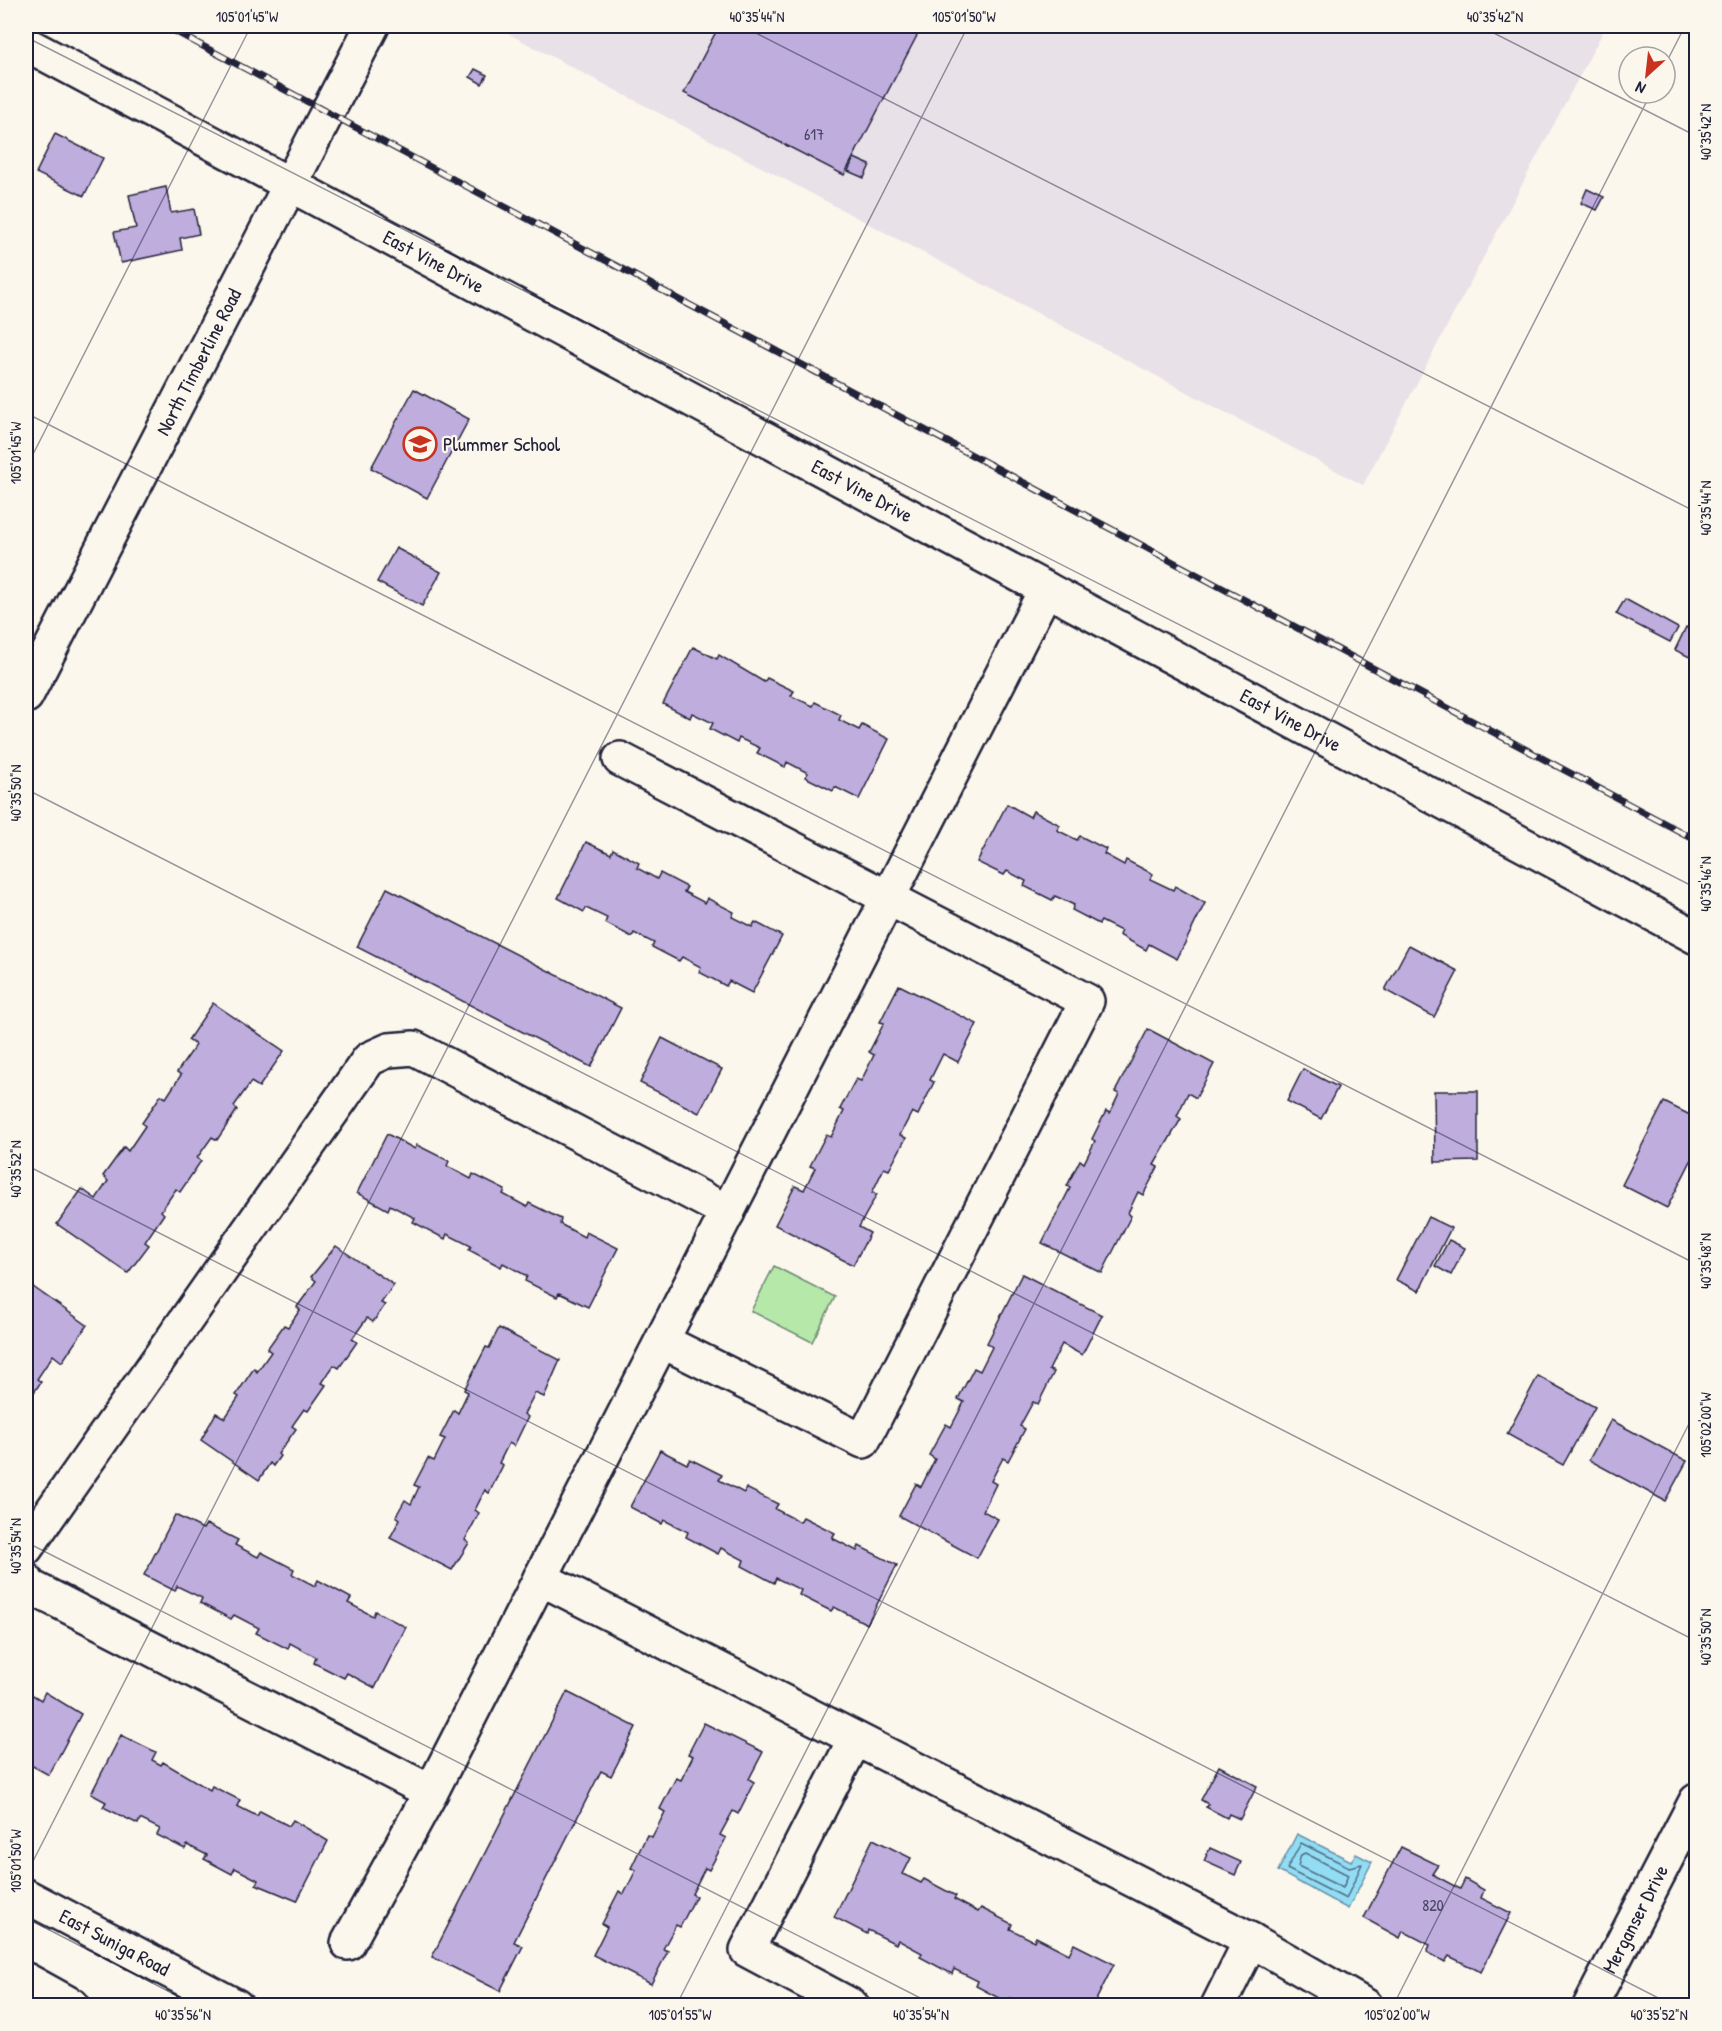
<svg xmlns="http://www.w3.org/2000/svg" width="1722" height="2031" viewBox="0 0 1722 2031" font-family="'Patrick Hand',sans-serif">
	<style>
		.built { fill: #e9e1e8 }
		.green { fill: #b5e8a9; stroke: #6c8572; stroke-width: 1.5 }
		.water { fill: #92ddf3; stroke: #6592a9; stroke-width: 1.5 }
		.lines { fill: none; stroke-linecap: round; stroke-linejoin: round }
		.shore { stroke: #4f6d85; stroke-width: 1.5 }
		.building { fill: #bfaddd; stroke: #22223b; stroke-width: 1.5 }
		.minor-casing { stroke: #22223b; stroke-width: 38 }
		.major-casing { stroke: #22223b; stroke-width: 38 }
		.minor { stroke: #fbf7ec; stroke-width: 33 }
		.major { stroke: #fbf7ec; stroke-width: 33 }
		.rail-casing { stroke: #22223b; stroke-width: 7 }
		.rail { stroke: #fbf7ec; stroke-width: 4.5; stroke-dasharray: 14; stroke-linecap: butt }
		.ticks { fill: none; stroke: #22223b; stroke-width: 1.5; stroke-opacity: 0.45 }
		.labels { text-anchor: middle; stroke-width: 4.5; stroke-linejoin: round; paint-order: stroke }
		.number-label { font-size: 16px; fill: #494564 }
		.street-label { font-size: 20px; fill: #22223b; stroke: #fbf7ec }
		.poi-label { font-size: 20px; fill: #22223b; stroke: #fbf7ec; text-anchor: start }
		.neatline { fill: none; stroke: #22223b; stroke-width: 2 }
		.ticks-label { font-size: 15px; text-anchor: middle; fill: #22223b }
	</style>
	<rect width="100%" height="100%" fill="#fbf7ec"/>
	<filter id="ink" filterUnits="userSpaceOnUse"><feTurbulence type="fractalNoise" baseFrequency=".0167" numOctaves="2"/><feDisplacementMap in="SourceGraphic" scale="12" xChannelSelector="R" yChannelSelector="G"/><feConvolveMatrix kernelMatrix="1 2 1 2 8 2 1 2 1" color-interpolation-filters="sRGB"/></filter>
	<g filter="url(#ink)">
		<path class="built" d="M494 26H1606L1363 485Z"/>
		<path class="green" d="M774 1266 835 1297 812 1342 751 1311Z"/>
		<path class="water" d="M1297 1834 1351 1861 1356 1854 1372 1862 1348 1909 1278 1871Z"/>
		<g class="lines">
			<g class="shore">
				<path d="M1301 1843 1349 1867 1362 1864 1346 1899 1287 1869Z"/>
				<path d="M1305 1853 1348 1875 1343 1888 1298 1866 1301 1855Z"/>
			</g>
		</g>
		<g class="building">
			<path d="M719 26H922L844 175 684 93Z"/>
			<path d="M475 69 487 75 482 84 470 77Z"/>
			<path d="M55 134 103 158 84 196 36 173Z"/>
			<path d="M854 158 870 165 864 178 848 171Z"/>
			<path d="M166 187 171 213 194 209 199 234 180 238 182 250 121 263 114 232 136 228 129 195Z"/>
			<path d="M1587 189 1604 197 1597 210 1581 203Z"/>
			<path d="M414 389 469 419 427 498 371 468Z"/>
			<path d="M396 548 441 572 422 606 377 582Z"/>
			<path d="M1625 599 1678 628 1670 642 1616 614Z"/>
			<path d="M1686 627 1696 633V660L1675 650Z"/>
			<path d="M693 647 717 659 719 655 764 682 767 678 794 691 791 696 813 706 815 702 841 715 839 720 859 730 862 725 889 739 859 799 835 787 833 791 805 777 808 773 787 762 785 767 757 753 760 748 739 738 737 743 710 729 713 723 692 713 690 718 663 704Z"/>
			<path d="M1007 804 1030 817 1033 811 1060 825 1057 830 1077 840 1080 836 1106 849 1104 854 1124 865 1126 860 1153 874 1150 879 1173 890 1175 886 1205 903 1177 959 1149 944 1146 950 1119 935 1121 931 1101 921 1099 924 1072 910 1074 905 1055 896 1052 900 1024 886 1026 881 1007 871 1004 875 977 862Z"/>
			<path d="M586 842 611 854 613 849 639 863 637 868 657 879 660 873 687 887 684 892 705 903 707 898 734 912 732 917 752 927 755 922 782 936 752 993 729 981 726 986 699 972 701 967 682 957 679 961 652 947 654 943 634 933 632 937 605 923 607 918 586 908 584 912 558 898Z"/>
			<path d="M387 888 621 1008 591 1067 357 947Z"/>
			<path d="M1409 945 1458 971 1434 1017 1385 990Z"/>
			<path d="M899 985 977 1024 958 1062 943 1054 930 1080 934 1082 918 1115 912 1112 900 1135 906 1138 889 1170 884 1168 872 1193 877 1194 859 1227 870 1233 853 1265 775 1225 795 1186 804 1190 815 1168 810 1166 826 1135 831 1137 844 1111 840 1109 856 1079 861 1081 874 1055 869 1052 884 1023 880 1022Z"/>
			<path d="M213 1003 284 1051 259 1087 251 1082 234 1106 237 1110 217 1140 212 1137 197 1158 201 1161 180 1192 176 1189 161 1211 164 1214 145 1242 149 1245 128 1273 57 1224 82 1189 96 1199 108 1181 103 1176 124 1147 128 1151 145 1126 142 1123 161 1095 166 1098 181 1075 177 1072 196 1045 188 1040Z"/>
			<path d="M1148 1029 1214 1064 1196 1098 1188 1093 1177 1116 1181 1119 1154 1165 1158 1167 1143 1195 1138 1192 1128 1213 1131 1216 1102 1273 1042 1243 1070 1188 1067 1186 1080 1160 1084 1163 1095 1141 1092 1139 1106 1111 1110 1113 1119 1094 1115 1092Z"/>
			<path d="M662 1038 722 1069 699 1113 640 1083Z"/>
			<path d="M1303 1069 1338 1087 1321 1119 1287 1101Z"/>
			<path d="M1434 1091H1478V1161L1435 1162Z"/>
			<path d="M1664 1102 1696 1118V1151L1667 1208 1622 1185Z"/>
			<path d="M387 1134 415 1149 417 1145 449 1161 447 1166 471 1179 473 1174 505 1190 503 1194 527 1207 529 1203 561 1219 560 1224 584 1237 586 1232 618 1248 588 1307 559 1293 557 1297 525 1281 527 1276 503 1263 501 1267 469 1250 471 1246 447 1234 445 1239 413 1222 415 1218 390 1205 388 1210 357 1193Z"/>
			<path d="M1428 1217 1451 1228 1419 1291 1396 1280Z"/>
			<path d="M1449 1240 1465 1248 1451 1275 1435 1266Z"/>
			<path d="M336 1246 394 1285 381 1303 385 1305 373 1322 367 1318 352 1339 357 1342 339 1368 334 1365 322 1383 326 1385 308 1411 304 1409 292 1426 296 1429 278 1454 280 1456 273 1466 270 1463 259 1480 201 1440 216 1413 225 1418 239 1397 236 1395 254 1368 257 1372 271 1352 267 1349 284 1325 288 1327 300 1310 297 1307 316 1281 311 1277Z"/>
			<path d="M1022 1274 1102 1315 1082 1355 1062 1344 1049 1370 1054 1372 1038 1404 1033 1402 1020 1426 1025 1429 1008 1461 1003 1458 991 1481 996 1484 983 1511 998 1519 977 1558 899 1516 916 1484 921 1487 935 1459 929 1455 946 1424 951 1427 964 1402 958 1399 974 1368 980 1371 992 1347 987 1343Z"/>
			<path d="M26 1282 87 1325 62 1362 53 1355 37 1379 41 1382 26 1404Z"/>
			<path d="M499 1328 560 1360 544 1397 535 1393 524 1414 528 1417 514 1446 509 1443 499 1463 503 1465 489 1493 485 1490 475 1510 479 1513 465 1540 469 1543 452 1570 390 1538 400 1519 396 1516 405 1500 411 1504 419 1487 414 1485 428 1458 434 1461 445 1439 440 1437 454 1410 458 1413 468 1392 464 1390 486 1347 489 1348Z"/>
			<path d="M1538 1376 1595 1407 1563 1465 1507 1434Z"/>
			<path d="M1611 1420 1687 1461 1665 1501 1589 1460Z"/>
			<path d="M660 1450 687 1464 690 1459 722 1475 719 1480 744 1493 746 1488 778 1504 775 1509 800 1522 803 1517 835 1533 832 1538 857 1551 859 1546 897 1565 867 1624 834 1607 831 1611 799 1595 801 1590 776 1578 774 1583 742 1566 744 1560 721 1548 718 1554 686 1537 688 1532 664 1520 662 1524 630 1507Z"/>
			<path d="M175 1515 203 1529 206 1524 238 1540 235 1545 258 1557 261 1552 294 1569 292 1574 315 1586 318 1580 351 1598 348 1603 373 1616 375 1611 406 1627 375 1688 347 1673 344 1678 314 1663 316 1657 290 1643 288 1649 256 1633 259 1628 234 1615 231 1619 200 1603 202 1598 177 1586 175 1591 144 1575Z"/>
			<path d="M26 1691 41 1700 45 1692 81 1714 49 1775 29 1764 26 1768Z"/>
			<path d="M567 1692 636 1727 611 1776 601 1771 514 1942 523 1946 500 1991 432 1957Z"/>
			<path d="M704 1723 763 1752 749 1779 754 1782 738 1814 733 1811 720 1835 726 1838 709 1870 705 1868 692 1894 696 1896 680 1927 676 1925 663 1949 668 1951 651 1984 593 1955 607 1927 602 1924 619 1891 624 1894 636 1870 631 1868 647 1835 652 1837 665 1812 660 1809 676 1778 681 1780 693 1756 688 1754Z"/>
			<path d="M121 1735 156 1752 152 1760 161 1765 163 1762 210 1790 212 1786 240 1800 237 1806 257 1816 260 1811 289 1826 293 1820 328 1841 297 1901 256 1884 258 1880 235 1868 232 1874 204 1859 207 1855 187 1845 185 1849 157 1835 160 1829 140 1819 138 1824 103 1807 106 1802 91 1794Z"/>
			<path d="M1219 1766 1257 1786 1240 1819 1229 1814 1227 1818 1206 1807 1208 1804 1201 1800Z"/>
			<path d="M873 1839 911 1858 903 1874 921 1883 924 1879 956 1896 954 1899 978 1912 981 1908 1012 1924 1010 1929 1034 1941 1036 1937 1069 1954 1074 1944 1114 1964 1093 2006H1025L1010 1998 1008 2003 976 1986 978 1981 954 1969 952 1974 920 1957 922 1953 898 1940 896 1944 868 1930 867 1934 834 1917Z"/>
			<path d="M1401 1847 1438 1865 1432 1874 1460 1889 1465 1879 1484 1890 1481 1898 1511 1913 1481 1972 1449 1956 1445 1962 1427 1952 1430 1945 1403 1931 1400 1938 1364 1918Z"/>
			<path d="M1210 1848 1241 1862 1235 1875 1204 1861Z"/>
			<path d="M647 1997 664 2006H643Z"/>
		</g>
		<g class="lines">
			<defs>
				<g id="minor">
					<path d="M26 44 289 184"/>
					<path d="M620 759 1087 1001 863 1441 662 1341"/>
					<path d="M26 1548 369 1059 389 1050 414 1048 728 1212"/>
					<path d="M540 1578 1251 1940 1366 2006"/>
					<path d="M26 1580 27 1585 431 1792"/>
					<path id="s1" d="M26 1896 236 2006"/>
					<path d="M348 1943 431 1792 1046 589"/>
					<path d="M26 1980 73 2006"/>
					<path d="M852 2006 747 1950 855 1739"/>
					<path d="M1218 2006 1251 1940"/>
					<path id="s2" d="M1590 2006 1696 1801"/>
				</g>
				<g id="major">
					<path id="s3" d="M289 184 1696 937"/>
					<path id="s4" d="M26 696 372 26"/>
				</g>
			</defs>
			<use href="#minor" class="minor-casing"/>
			<use href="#major" class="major-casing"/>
			<use href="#minor" class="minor"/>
			<use href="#major" class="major"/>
			<defs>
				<path id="rail" d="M165 26 1696 840"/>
			</defs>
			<use href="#rail" class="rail-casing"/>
			<use href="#rail" class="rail"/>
		</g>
	</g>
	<path class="ticks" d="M742 26 1696 512M1480 26 1696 136M26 37 1696 888M1665 65 1685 26M26 413 1696 1264M26 468 251 26M26 789 1696 1641M26 1165 1674 2006M26 1542 936 2006M26 1875 968 26M26 1918 197 2006M676 2006 1651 93M1393 2006 1696 1410"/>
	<defs>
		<symbol id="school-ring" viewBox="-11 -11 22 22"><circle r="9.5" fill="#fbf7ec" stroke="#c8321e" stroke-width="1.5"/><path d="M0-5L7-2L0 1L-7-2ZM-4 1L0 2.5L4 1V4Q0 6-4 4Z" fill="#c8321e"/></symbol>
	</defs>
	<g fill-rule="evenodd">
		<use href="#school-ring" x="401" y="425" width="38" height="38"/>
	</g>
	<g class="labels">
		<g class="number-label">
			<text x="814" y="140">617</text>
			<text x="1433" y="1911">820</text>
		</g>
		<g class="street-label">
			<text dy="7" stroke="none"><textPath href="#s3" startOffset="164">East Vine Drive</textPath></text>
			<text dy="7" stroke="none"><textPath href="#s4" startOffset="376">North Timberline Road</textPath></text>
			<text dy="7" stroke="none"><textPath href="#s3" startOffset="650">East Vine Drive</textPath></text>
			<text dy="7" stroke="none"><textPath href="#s3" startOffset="1136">East Vine Drive</textPath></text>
			<text dy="7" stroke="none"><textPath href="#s2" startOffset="98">Merganser Drive</textPath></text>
			<text dy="7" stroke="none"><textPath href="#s1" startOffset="100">East Suniga Road</textPath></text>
		</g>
		<g class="poi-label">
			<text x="443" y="451">Plummer School</text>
		</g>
	</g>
	<rect width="1722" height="2031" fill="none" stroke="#fbf7ec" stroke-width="66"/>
	<g transform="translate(1647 75) rotate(207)"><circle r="28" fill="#fbf7ec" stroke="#a4a2a5" stroke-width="1.5"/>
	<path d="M0-4.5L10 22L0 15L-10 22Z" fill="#c8321e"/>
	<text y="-9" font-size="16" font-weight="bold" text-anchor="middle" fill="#22223b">N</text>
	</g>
	<rect x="33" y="33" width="1656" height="1965" class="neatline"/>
	<g class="ticks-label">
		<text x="247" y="22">105°01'45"W</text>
		<text x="757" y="22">40°35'44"N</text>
		<text x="964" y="22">105°01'50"W</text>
		<text x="1495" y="22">40°35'42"N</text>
		<text transform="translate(1706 132) rotate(-90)" y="5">40°35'42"N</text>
		<text transform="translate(16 453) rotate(-90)" y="5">105°01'45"W</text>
		<text transform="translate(1706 508) rotate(-90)" y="5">40°35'44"N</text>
		<text transform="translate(16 793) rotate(-90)" y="5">40°35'50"N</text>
		<text transform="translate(1706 884) rotate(-90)" y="5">40°35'46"N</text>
		<text transform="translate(16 1169) rotate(-90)" y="5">40°35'52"N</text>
		<text transform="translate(1706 1261) rotate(-90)" y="5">40°35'48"N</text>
		<text transform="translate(1706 1425) rotate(-90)" y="5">105°02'00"W</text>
		<text transform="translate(16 1546) rotate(-90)" y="5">40°35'54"N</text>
		<text transform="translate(1706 1637) rotate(-90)" y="5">40°35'50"N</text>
		<text transform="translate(16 1861) rotate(-90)" y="5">105°01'50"W</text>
		<text x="183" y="2020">40°35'56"N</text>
		<text x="680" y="2020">105°01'55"W</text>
		<text x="921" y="2020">40°35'54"N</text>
		<text x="1397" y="2020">105°02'00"W</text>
		<text x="1659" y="2020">40°35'52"N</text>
	</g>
</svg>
